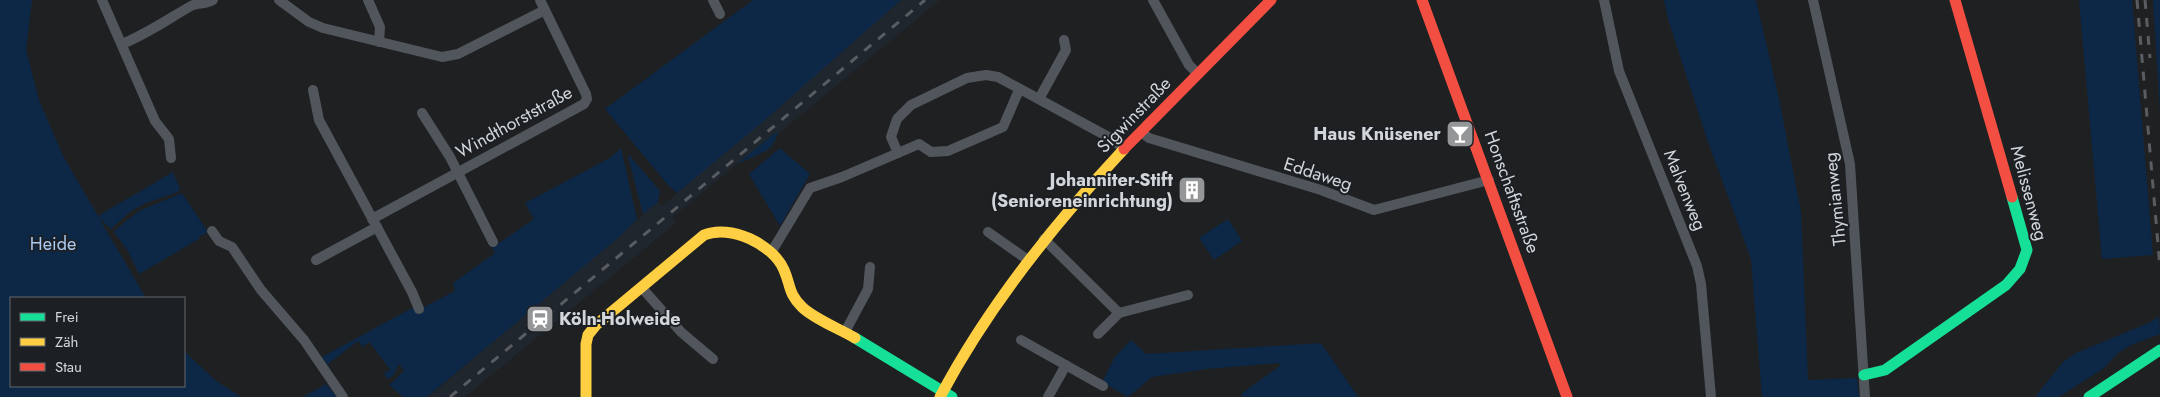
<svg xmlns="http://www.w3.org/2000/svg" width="2160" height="397" viewBox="0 0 2160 397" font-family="Jost,sans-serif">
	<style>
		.built { fill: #20262e }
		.green { fill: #0d2847 }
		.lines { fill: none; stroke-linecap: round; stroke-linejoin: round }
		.street { stroke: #51565c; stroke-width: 10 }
		.fast { stroke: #16e098; stroke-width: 11 }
		.slow { stroke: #ffcf43; stroke-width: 11 }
		.jam { stroke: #f24e42; stroke-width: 11 }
		.rail { stroke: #595c61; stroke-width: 3; stroke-dasharray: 9 9; stroke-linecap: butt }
		.labels { text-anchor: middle; stroke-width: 4; stroke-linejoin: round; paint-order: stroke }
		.street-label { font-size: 18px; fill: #d3d6d8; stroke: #1c2024 }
		.poi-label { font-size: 18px; font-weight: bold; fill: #d3d6d8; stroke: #1c2024; text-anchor: end }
		.park-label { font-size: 18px; fill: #aacaf1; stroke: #1c2024 }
	</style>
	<rect width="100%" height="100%" fill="#1e2022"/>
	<path class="built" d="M901 0H940L778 134 776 132 672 218 676 223 465 397H428L658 202 662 206Z"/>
	<g class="green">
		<path d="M0 0H32L26 50 39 100 63 156 98 216 173 172 180 189 178 192 146 203 131 211 111 229 99 218 146 298H11V386H184V351L215 380 241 397H0Z"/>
		<path d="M753 0H901L766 119 677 193 668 185 605 109Z"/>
		<path d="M1664 0H1756L1779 99 1801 212 1808 380 1857 378 1859 397H1762L1751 259 1707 139 1668 19Z"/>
		<path d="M2079 0H2132L2153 255 2102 259Z"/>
		<path d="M2153 0H2160V112Z"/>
		<path d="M776 132 778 134 772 146 766 151 737 164Z"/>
		<path d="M621 148 637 219 619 237 427 397H403L389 385 404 371 399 364 393 376 388 379 384 374 390 369 369 342 363 347 358 341 328 364 332 371 322 357 414 307 417 311 455 291 453 283 495 253 492 248 534 219 525 203 610 158Z"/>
		<path d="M780 148 810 174 780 226 749 174Z"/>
		<path d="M629 155 660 191 658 202 643 214 628 156Z"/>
		<path d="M182 193 208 232 199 237V239L139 274 128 251 114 232 115 230 139 211Z"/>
		<path d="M1228 219 1242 241 1214 260 1199 238Z"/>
		<path d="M2159 316 2160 334 2131 345 2117 354 2104 368 2059 397H2035L2063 362 2076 353 2151 322Z"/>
		<path d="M1131 340 1146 354 1321 343 1358 397H1243L1241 394 1280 366 1279 363 1206 369 1152 377 1128 397 1102 382 1115 357Z"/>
		<path d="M326 384 337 397H303Z"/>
	</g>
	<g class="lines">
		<g class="street">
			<path d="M102 0 155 121 169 139 171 158"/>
			<path d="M279 0 309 22 323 28 442 57 458 54 545 10"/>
			<path d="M368 0 380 27 379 42"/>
			<path d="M713 0 720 14"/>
			<path d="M1153 0 1189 65 1198 74"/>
			<path d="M1604 0 1619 71 1697 266 1701 284 1711 397"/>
			<path d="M1813 0 1850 164 1865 397"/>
			<path d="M122 44C147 34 168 19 191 6 198 2 206 5 213 0"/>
			<path d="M313 90 319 120 412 292 419 309"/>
			<path d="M1039 99 1066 50 1064 40"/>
			<path d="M422 113 450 157 493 242"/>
			<path d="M1141 132 1149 138 1321 190 1374 210 1489 180"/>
			<path d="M898 153 919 144 931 152 948 151 1003 127 1019 90"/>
			<path d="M372 219 584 104 587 99 586 94 540 0"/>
			<path d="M212 231 219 241 232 247 261 290 304 340 343 397"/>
			<path d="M988 232 1028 260"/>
			<path d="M1044 239 1119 313 1188 295"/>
			<path d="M772 251 810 188 842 177 898 153 891 137 897 119 911 105 967 78 986 75 998 77 1114 140 1124 150"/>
			<path d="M316 260 377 227"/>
			<path d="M642 288 681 332 713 359"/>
			<path d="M845 332 868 289 870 267"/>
			<path d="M1098 334 1119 313"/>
			<path d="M1021 340 1103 386"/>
			<path d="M1048 397 1066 365"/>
		</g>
		<g class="fast">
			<path d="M855 338 952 397"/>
			<path d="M1864 375 1885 370 2006 285 2020 269 2027 250 2012 197"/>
			<path d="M2089 397 2160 350"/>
		</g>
		<g class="slow">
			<path d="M586 397V344L588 335 596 325 704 235C730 224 773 244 784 270 791 286 788 293 802 307 814 319 840 329 855 338"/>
			<path d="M940 397C988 306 1054 224 1124 149"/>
		</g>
		<g class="jam">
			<path d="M1422 0 1567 397"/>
			<path d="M1955 0 2012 197"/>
			<path d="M1124 149 1271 0"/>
		</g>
		<g class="rail">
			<path d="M2137 0 2160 268"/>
			<path d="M2145 0 2150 58"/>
			<path d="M450 397 925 0"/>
		</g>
	</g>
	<defs>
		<symbol id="bar-square" viewBox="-11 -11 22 22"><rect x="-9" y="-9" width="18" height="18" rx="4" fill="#949698" stroke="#1c2024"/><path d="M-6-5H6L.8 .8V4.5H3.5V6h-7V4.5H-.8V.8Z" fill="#fff"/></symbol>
		<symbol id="building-square" viewBox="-11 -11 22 22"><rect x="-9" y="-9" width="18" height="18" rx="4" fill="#949698" stroke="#1c2024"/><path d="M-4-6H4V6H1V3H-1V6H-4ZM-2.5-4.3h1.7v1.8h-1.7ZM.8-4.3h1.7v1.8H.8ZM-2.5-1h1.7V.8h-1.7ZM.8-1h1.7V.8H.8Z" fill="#fff"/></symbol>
		<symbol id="station-square" viewBox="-11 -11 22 22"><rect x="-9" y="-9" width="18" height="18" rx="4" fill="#949698" stroke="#1c2024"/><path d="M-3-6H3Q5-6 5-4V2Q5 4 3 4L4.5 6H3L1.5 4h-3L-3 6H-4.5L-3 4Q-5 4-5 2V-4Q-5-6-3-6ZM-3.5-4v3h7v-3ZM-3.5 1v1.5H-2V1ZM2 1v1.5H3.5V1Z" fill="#fff"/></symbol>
	</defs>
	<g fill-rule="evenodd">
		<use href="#bar-square" x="1444" y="118" width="32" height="32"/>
		<use href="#building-square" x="1176" y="174" width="32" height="32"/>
		<use href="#station-square" x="524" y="303" width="32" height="32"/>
	</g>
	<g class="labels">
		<g class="street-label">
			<text transform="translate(1134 115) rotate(-46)" y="6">Sigwinstraße</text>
			<text transform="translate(514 122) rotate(-29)" y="6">Windthorststraße</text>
			<text transform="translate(1318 174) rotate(18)" y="6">Eddaweg</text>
			<text transform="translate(1685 190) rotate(68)" y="6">Malvenweg</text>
			<text transform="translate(1512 192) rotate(70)" y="6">Honschaftsstraße</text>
			<text transform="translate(2029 193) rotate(75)" y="6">Melissenweg</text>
			<text transform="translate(1835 199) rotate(-96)" y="6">Thymianweg</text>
		</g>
		<g class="poi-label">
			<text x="1441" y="140">Haus Knüsener</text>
			<text x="1173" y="186">Johanniter-Stift<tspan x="1173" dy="21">(Senioreneinrichtung)</tspan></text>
			<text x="559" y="325" text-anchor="start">Köln-Holweide</text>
		</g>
		<g class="park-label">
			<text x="53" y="250">Heide</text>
		</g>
	</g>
	<rect x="10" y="297" width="175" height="90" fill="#1c2024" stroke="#65696c"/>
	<rect x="20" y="313" width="25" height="8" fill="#16e098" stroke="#65696c"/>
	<text x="55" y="322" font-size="15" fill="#d3d6d8">Frei</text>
	<rect x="20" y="338" width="25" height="8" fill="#ffcf43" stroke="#65696c"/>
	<text x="55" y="347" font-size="15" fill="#d3d6d8">Zäh</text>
	<rect x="20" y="363" width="25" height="8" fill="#f24e42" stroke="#65696c"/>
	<text x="55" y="372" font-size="15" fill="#d3d6d8">Stau</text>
</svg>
